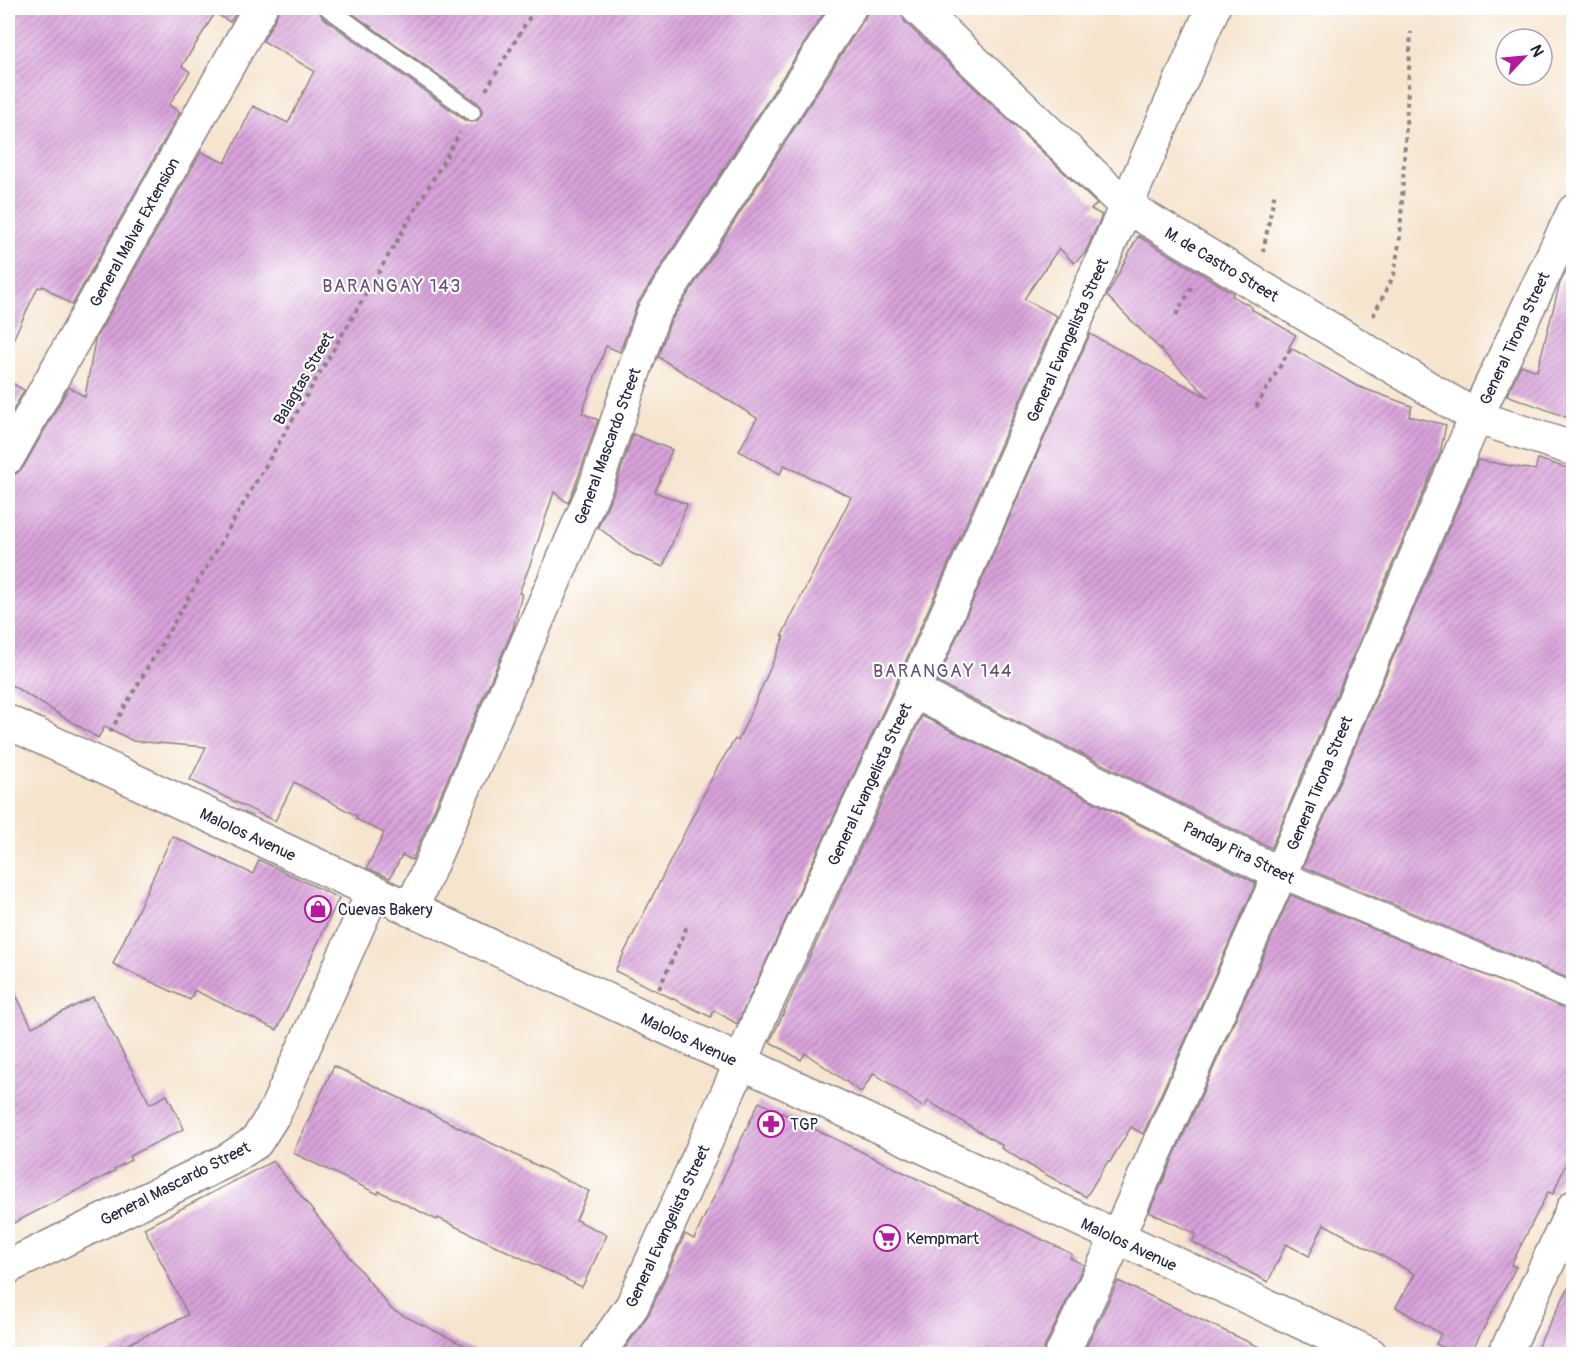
<svg xmlns="http://www.w3.org/2000/svg" width="1581" height="1362" viewBox="0 0 1581 1362" font-family="Pangolin,sans-serif">
	<style>
		.building { fill: url(#building-hatch) }
		.lines { fill: none; stroke-linecap: round; stroke-linejoin: round }
		.service-casing { stroke: #8c8384; stroke-width: 20 }
		.pedestrian-casing { stroke: #8c8384; stroke-width: 28 }
		.minor-casing { stroke: #8c8384; stroke-width: 36 }
		.tertiary-casing { stroke: #8c8384; stroke-width: 36 }
		.path { stroke: #8c8384; stroke-width: 4; stroke-dasharray: 4.5 4.5; stroke-linecap: butt }
		.service { stroke: #fff; stroke-width: 16 }
		.pedestrian { stroke: #fff; stroke-width: 26 }
		.minor { stroke: #fff; stroke-width: 33 }
		.tertiary { stroke: #fff; stroke-width: 33 }
		.labels { text-anchor: middle; stroke-width: 4.5; stroke-linejoin: round; paint-order: stroke }
		.street-label { font-size: 16px; fill: #22223b; stroke: #fff }
		.poi-label { font-size: 16px; fill: #22223b; stroke: #fff; text-anchor: start }
		.neighbourhood-label { font-size: 18px; letter-spacing: 1.5px; fill: #624f73; stroke: #fff }
	</style>
	<defs>
		<pattern id="building-hatch" width="6" height="6" patternUnits="userSpaceOnUse" patternTransform="scale(1.5)"><rect width="6" height="6" fill="#d9a2da"/><path d="M-1 1l2-2M0 6l6-6M5 7l2-2" fill="none" stroke="#b084b2"/></pattern>
	</defs>
	<rect width="100%" height="100%" fill="#fff"/>
	<filter id="ink" filterUnits="userSpaceOnUse"><feTurbulence type="fractalNoise" baseFrequency=".0167" numOctaves="2"/><feDisplacementMap in="SourceGraphic" scale="12" xChannelSelector="R" yChannelSelector="G"/><feConvolveMatrix kernelMatrix="1 2 1 2 8 2 1 2 1" color-interpolation-filters="sRGB"/></filter>
	<filter id="wash" filterUnits="userSpaceOnUse"><feTurbulence type="fractalNoise" baseFrequency=".008" numOctaves="4" result="noise"/><feDisplacementMap in="SourceGraphic" scale="24" xChannelSelector="R" yChannelSelector="G"/><feGaussianBlur stdDeviation="1.35" result="paint"/><feColorMatrix in="noise" values="0 0 0 0 0 0 0 0 0 0 0 0 0 0 0 0 0 1.4 0 .05"/><feComposite in="paint" operator="in"/></filter>
	<g filter="url(#wash)">
		<rect width="100%" height="100%" fill="#f6e4ce"/>
		<g id="blocks">
			<g class="building">
				<path d="M8 8H239L230 22 215 13 182 66 190 72 169 105 180 112 72 305 43 286 41 288 38 287 8 350Z"/>
				<path d="M279 8H318L322 17 466 121 472 122 477 121 482 114V108L478 103 345 8H827L637 304 620 352 606 346 582 413 598 420 578 478 568 503 554 492 531 562 519 593 522 594 513 629 412 860 402 855 390 878 367 868 384 833 356 819 357 816 294 782 275 821 190 780 206 747 133 741 105 726 98 738 8 683V476L17 473 24 466 69 387 85 397 95 340 201 152 225 163 253 106 288 123 314 71 263 41 276 17Z"/>
				<path d="M868 8 900 9 905 22 1097 204 1091 209 1102 215 1085 253 1074 263 1059 248 1024 299 1057 316 896 683 737 1024 714 1010 711 1017 615 971 717 768 735 739 738 741 784 637 782 635 851 497 784 465 780 474 739 451 757 418 658 357 670 322 865 18Z"/>
				<path d="M1138 236 1233 293 1232 296 1252 307 1251 309 1296 335 1289 347 1357 386 1412 406 1409 416 1446 425 1440 453 1271 848 937 682 1090 334 1209 398 1107 296Z"/>
				<path d="M1568 268 1574 269V420L1507 395 1521 365 1537 371 1560 283Z"/>
				<path d="M8 381 24 390 8 420Z"/>
				<path d="M633 434 672 450 655 492 687 504 663 567 631 553 598 527 614 491Z"/>
				<path d="M1538 459 1574 470V981L1303 867 1478 460 1535 470Z"/>
				<path d="M922 716 1256 883 1143 1134 1131 1127 1110 1162 1108 1161 1086 1197 1029 1165 1001 1148 1002 1145 928 1101 924 1108 874 1073 861 1092 805 1053 801 1060 770 1042Z"/>
				<path d="M172 836 253 874 259 860 339 898 277 1030 194 990 190 1000 113 964Z"/>
				<path d="M1291 895 1574 1012V1144L1553 1194 1548 1192 1511 1265 1516 1267 1470 1354H1457L1436 1344 1441 1334 1396 1307 1415 1274 1324 1224 1309 1256 1286 1244 1268 1282 1192 1242 1196 1234 1149 1212Z"/>
				<path d="M8 979 32 1027 93 997 150 1104 167 1095 184 1129 129 1156 131 1160 114 1169 115 1171 8 1226Z"/>
				<path d="M334 1066 589 1191 576 1220 607 1235 582 1287 438 1218 437 1220 379 1191 378 1194 293 1153Z"/>
				<path d="M759 1102 1072 1254 1070 1258 1084 1265 1045 1346 1043 1354H621L649 1314 685 1234 694 1239Z"/>
				<path d="M273 1161 392 1310 482 1354H108L188 1315 144 1228Z"/>
				<path d="M1574 1277V1354H1534Z"/>
				<path d="M1118 1281 1274 1354H1083Z"/>
			</g>
		</g>
	</g>
	<g filter="url(#ink)">
		<use href="#blocks" fill-opacity="0" stroke="#8c8384" stroke-width="1.5"/>
		<g class="lines">
			<defs>
				<path id="service" d="M328 8 472 112"/>
				<path id="pedestrian" d="M1280 874 1574 997"/>
				<g id="minor">
					<path d="M918 8 1126 206 1476 417 1574 449"/>
					<path d="M8 457 260 8"/>
					<path d="M913 691 1280 874"/>
					<path d="M411 910 596 485 653 314 849 8"/>
					<path d="M8 1267 228 1160 256 1142 275 1112 373 892"/>
					<path d="M598 1354 632 1306 741 1063 760 1017 913 691 1213 8"/>
					<path d="M1062 1354 1117 1238 1280 874 1476 417 1574 211"/>
				</g>
				<g id="tertiary">
					<path d="M8 722 1370 1354"/>
					<path d="M1505 1354 1574 1207"/>
				</g>
			</defs>
			<use href="#service" class="service-casing"/>
			<use href="#pedestrian" class="pedestrian-casing"/>
			<use href="#minor" class="minor-casing"/>
			<use href="#tertiary" class="tertiary-casing"/>
			<g class="path">
				<path d="M486 90 535 8"/>
				<path d="M1263 252 1275 191"/>
				<path d="M1176 315 1193 285"/>
				<path d="M1373 316 1394 275 1400 237 1411 32"/>
				<path d="M1256 407 1292 346"/>
				<path d="M110 732 460 133"/>
				<path d="M659 989 688 924"/>
			</g>
			<use href="#service" class="service"/>
			<use href="#pedestrian" class="pedestrian"/>
			<use href="#minor" class="minor"/>
			<use href="#tertiary" class="tertiary"/>
		</g>
	</g>
	<defs>
		<symbol id="shop-ring" viewBox="-11 -11 22 22"><circle r="9.5" fill="#fff" stroke="#b5179e" stroke-width="1.5"/><path d="M-5-2.5h2.3a2.7 3.5 0 0 1 5.4 0H5L5.5 6h-11ZM-1.5-2.5h3a1.5 2.3 0 0 0-3 0Z" fill="#b5179e"/></symbol>
		<symbol id="pharmacy-ring" viewBox="-11 -11 22 22"><circle r="9.5" fill="#fff" stroke="#b5179e" stroke-width="1.5"/><path d="M-2-6h4v4h4v4h-4v4h-4v-4h-4v-4h4Z" fill="#b5179e"/></symbol>
		<symbol id="supermarket-ring" viewBox="-11 -11 22 22"><circle r="9.5" fill="#fff" stroke="#b5179e" stroke-width="1.5"/><path d="M-6-5.5h2.5l.6 2H6L4.5 2H-2.5L-4.4-4H-6ZM-1.5 3.2a1.3 1.3 0 1 0 .1 0ZM3 3.2a1.3 1.3 0 1 0 .1 0Z" fill="#b5179e"/></symbol>
	</defs>
	<g fill-rule="evenodd">
		<use href="#shop-ring" x="303" y="894" width="30" height="30"/>
		<use href="#pharmacy-ring" x="756" y="1109" width="30" height="30"/>
		<use href="#supermarket-ring" x="872" y="1223" width="30" height="30"/>
	</g>
	<g class="labels">
		<g class="street-label">
			<text transform="translate(134 232) rotate(-61)" y="6">General Malvar Extension</text>
			<text transform="translate(1222 264) rotate(31)" y="6">M. de Castro Street</text>
			<text transform="translate(1514 338) rotate(-65)" y="6">General Tirona Street</text>
			<text transform="translate(1067 340) rotate(-66)" y="6">General Evangelista Street</text>
			<text transform="translate(303 378) rotate(-60)" y="6">Balagtas Street</text>
			<text transform="translate(607 446) rotate(-70)" y="6">General Mascardo Street</text>
			<text transform="translate(1319 783) rotate(-67)" y="6">General Tirona Street</text>
			<text transform="translate(869 784) rotate(-65)" y="6">General Evangelista Street</text>
			<text transform="translate(248 834) rotate(25)" y="6">Malolos Avenue</text>
			<text transform="translate(1239 852) rotate(26)" y="6">Panday Pira Street</text>
			<text transform="translate(689 1039) rotate(25)" y="6">Malolos Avenue</text>
			<text transform="translate(175 1183) rotate(-27)" y="6">General Mascardo Street</text>
			<text transform="translate(667 1226) rotate(-65)" y="6">General Evangelista Street</text>
			<text transform="translate(1129 1244) rotate(25)" y="6">Malolos Avenue</text>
		</g>
		<g class="poi-label">
			<text x="338" y="915">Cuevas Bakery</text>
			<text x="790" y="1130">TGP</text>
			<text x="906" y="1244">Kempmart</text>
		</g>
		<g class="neighbourhood-label">
			<text x="392" y="292">BARANGAY 143</text>
			<text x="943" y="677">BARANGAY 144</text>
		</g>
	</g>
	<rect width="1581" height="1362" fill="none" stroke="#fff" stroke-width="30"/>
	<g transform="translate(1524 57) rotate(64)"><circle r="28" fill="#ffffff" stroke="#a7a7b1" stroke-width="1.5"/>
	<path d="M0-4.5L10 22L0 15L-10 22Z" fill="#b5179e"/>
	<text y="-9" font-size="16" font-weight="bold" text-anchor="middle" fill="#22223b">N</text>
	</g>
</svg>
